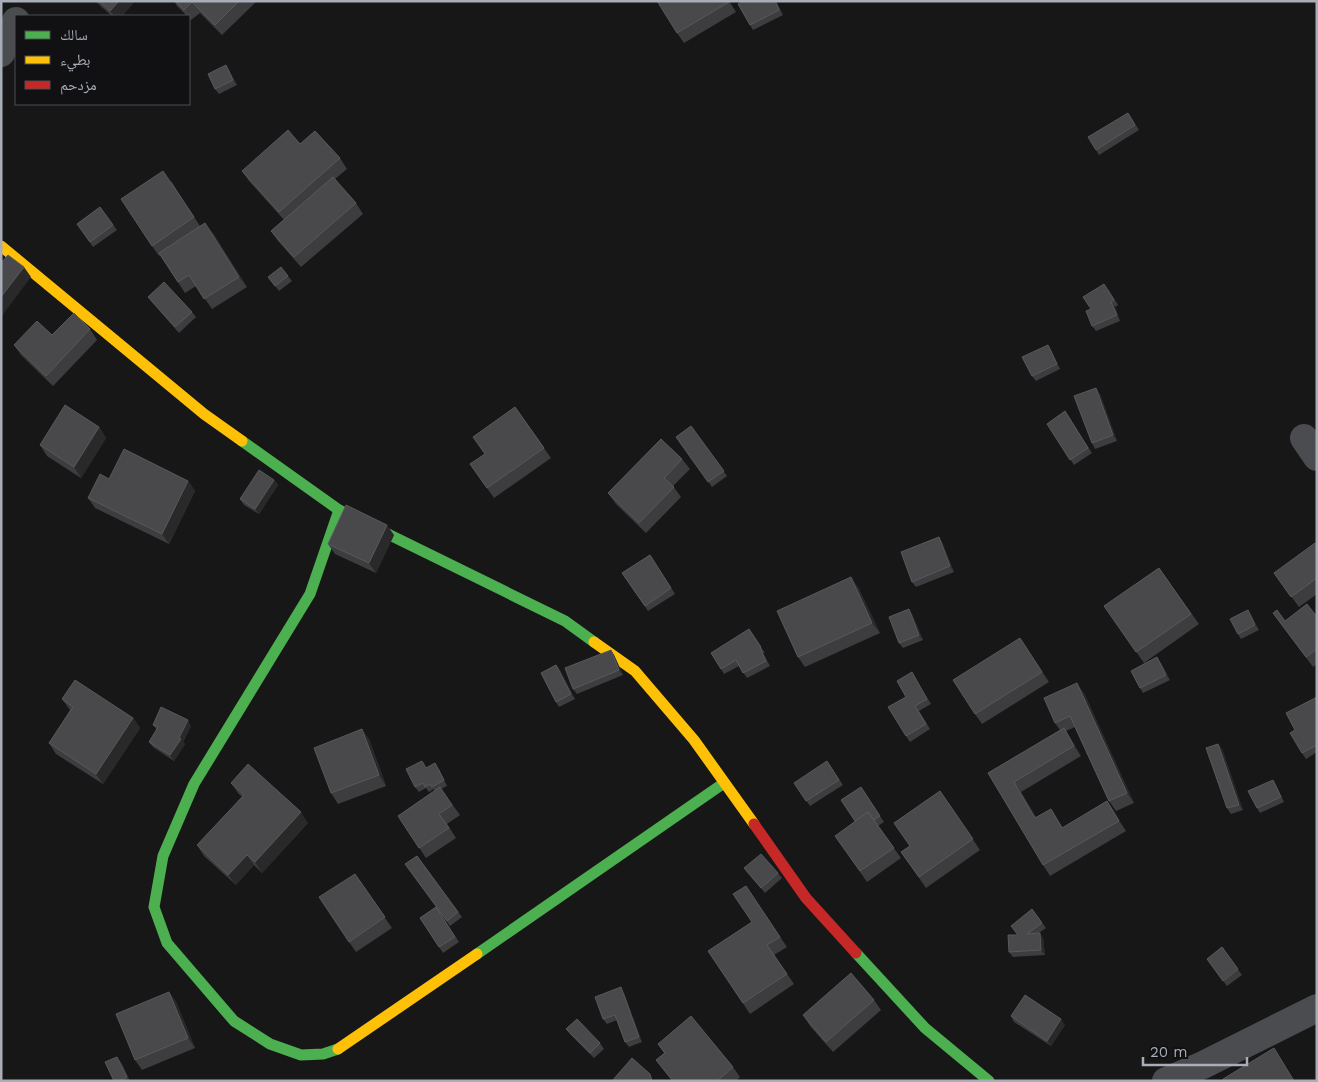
<svg xmlns="http://www.w3.org/2000/svg" width="1318" height="1082" viewBox="0 0 1318 1082" font-family="'Work Sans','Noto Naskh Arabic',sans-serif">
	<style>
		.lines { fill: none; stroke-linecap: round; stroke-linejoin: round }
		.street { stroke: #4b4c50; stroke-width: 28 }
		.fast { stroke: #4caf50; stroke-width: 11 }
		.slow { stroke: #ffc107; stroke-width: 11 }
		.jam { stroke: #c62828; stroke-width: 11 }
		.wall { fill: #3d3d3f }
		.shaded-wall { fill: #29292a }
		.building { fill: #49494c; stroke: #58595d }
	</style>
	<rect width="100%" height="100%" fill="#171717"/>
	<g class="lines">
		<g class="street">
			<path d="M1 53 16 21"/>
			<path d="M1304 438 1317 457"/>
			<path d="M1166 1081 1203 1065 1317 1008"/>
		</g>
		<g class="fast">
			<path d="M242 441 339 510 565 621 594 642"/>
			<path d="M856 953 925 1028 989 1081"/>
			<path d="M477 954 724 783"/>
			<path d="M338 1049 323 1054 301 1055 270 1044 234 1021 167 943 154 907 163 856 194 784 310 594 339 510"/>
		</g>
		<g class="slow">
			<path d="M1 246 204 414 242 441"/>
			<path d="M594 642 635 671 694 740 754 824"/>
			<path d="M338 1049 477 954"/>
		</g>
		<path class="jam" d="M754 824 806 898 856 953"/>
	</g>
	<g class="wall">
		<path d="M95 1H135L122 16H112Z"/>
		<path d="M174 1H257L222 35 200 13 191 20 189 18V16H187L177 6Z"/>
		<path d="M729 1 736 12 684 43 677 33Z"/>
		<path d="M743 1H776L783 15 753 30 750 25Z"/>
		<path d="M229 70 237 85 219 94 215 89Z"/>
		<path d="M1128 113 1139 130 1099 155 1096 150Z"/>
		<path d="M300 144 340 158 347 169 335 179 356 203 363 214 301 267 278 241 271 231 284 220 249 181 242 171Z"/>
		<path d="M171 181 200 226 213 233 247 287 212 309 196 286 185 293 160 255 159 256 152 246Z"/>
		<path d="M100 207 117 230 93 247 77 224Z"/>
		<path d="M288 276 292 281 279 291 268 277Z"/>
		<path d="M1108 289 1118 305 1115 307 1120 321 1096 331 1092 326 1091 309Z"/>
		<path d="M148 297 192 312 196 317 179 333 152 302Z"/>
		<path d="M90 329 97 340 53 386 21 355 14 345 52 335Z"/>
		<path d="M1051 350 1060 369 1036 381 1032 376Z"/>
		<path d="M1100 394 1117 441 1095 449 1092 443Z"/>
		<path d="M515 407 551 458 494 498 470 464 485 454Z"/>
		<path d="M1065 411 1092 453 1074 465 1047 424Z"/>
		<path d="M691 426 727 476 712 487 676 437Z"/>
		<path d="M99 427 106 438 81 478 47 456 40 445Z"/>
		<path d="M682 459 690 469 673 486 681 497 646 533 616 504 608 493Z"/>
		<path d="M109 479 188 481 195 491 169 544 95 508 88 498Z"/>
		<path d="M274 480 278 485 259 514 244 505 240 499Z"/>
		<path d="M394 535 376 573 335 554 328 544Z"/>
		<path d="M939 537 942 542 954 572 916 587 912 582Z"/>
		<path d="M1317 545V594L1299 607 1274 573Z"/>
		<path d="M650 555 675 594 648 611 622 573Z"/>
		<path d="M1159 568 1199 624 1144 663 1104 606Z"/>
		<path d="M858 587 880 633 805 667 798 657Z"/>
		<path d="M1248 610 1251 615 1259 630 1241 639 1238 634Z"/>
		<path d="M1273 613 1285 621 1317 617V664L1313 667Z"/>
		<path d="M912 614 923 640 903 648 899 643Z"/>
		<path d="M749 629 765 653H763L770 666 747 678 739 666 724 674 721 669Z"/>
		<path d="M1020 638 1049 682 982 724 975 714Z"/>
		<path d="M611 650 614 655 623 675 577 694 573 689Z"/>
		<path d="M1161 663 1170 680 1143 693 1140 688Z"/>
		<path d="M556 665 560 670 575 699 559 707 556 702Z"/>
		<path d="M915 678 931 704 919 711 930 729 910 742 906 736V697Z"/>
		<path d="M1084 693 1134 803 1116 811 1109 801 1075 727 1066 731 1081 756 1021 792 1036 817 1051 809 1063 828 1107 801 1126 831 1050 876 1043 865 988 773 1060 730 1055 723Z"/>
		<path d="M1317 697V752L1306 759 1302 753 1295 730Z"/>
		<path d="M62 699 133 718 140 728 103 784 56 754 49 743 70 710Z"/>
		<path d="M153 725 191 726 183 742 185 744 174 761 153 747 149 742 157 730Z"/>
		<path d="M369 739 386 786 338 804 331 793Z"/>
		<path d="M1218 744 1222 749 1243 810 1231 814 1227 808Z"/>
		<path d="M827 761 843 785 810 806 794 783Z"/>
		<path d="M427 767 439 769 447 786 441 789 460 815 447 824 456 838 426 858 398 816 434 791V789L429 792 426 788 419 792 415 787Z"/>
		<path d="M1273 780 1276 785 1284 802 1260 813 1257 808Z"/>
		<path d="M231 783 308 823 262 873 254 865 236 885 204 856 197 845 242 797 238 793Z"/>
		<path d="M861 787 884 822 878 826 901 858 867 882 835 836 855 822Z"/>
		<path d="M940 791 980 850 926 888 901 852 910 846Z"/>
		<path d="M417 856 462 917 450 926 405 864Z"/>
		<path d="M744 868 778 873 782 878 765 893Z"/>
		<path d="M355 874 392 928 356 952 349 942Z"/>
		<path d="M746 886 787 947 774 955 794 984 750 1014 708 951 752 922Z"/>
		<path d="M436 907 459 942 443 953 420 918Z"/>
		<path d="M1032 909 1046 928 1039 933 1043 938 1045 955 1013 957 1009 952 1018 935Z"/>
		<path d="M1222 947 1242 975 1227 986 1207 959Z"/>
		<path d="M169 992 176 1002 195 1048 142 1070 135 1060Z"/>
		<path d="M624 993 642 1042 629 1047 625 1042 617 1020 607 1024 603 1019Z"/>
		<path d="M874 1000 881 1010 833 1052 810 1026 803 1015Z"/>
		<path d="M1011 1016 1065 1025 1051 1046 1014 1022Z"/>
		<path d="M566 1029 600 1043 604 1049 594 1058 570 1034Z"/>
		<path d="M658 1044 733 1067 740 1077 736 1081H672L656 1060 664 1053Z"/>
		<path d="M121 1062 130 1081H114Z"/>
	</g>
	<g class="shaded-wall">
		<path d="M119 1H135L122 16H114L110 11Z"/>
		<path d="M226 65 229 70 237 85 233 80Z"/>
		<path d="M205 223 213 233 247 287 239 277Z"/>
		<path d="M24 267 31 277 1 317V297Z"/>
		<path d="M1111 302 1115 307 1120 321 1117 315Z"/>
		<path d="M1048 345 1051 350 1060 369 1057 364Z"/>
		<path d="M1096 388 1100 394 1117 441 1113 435Z"/>
		<path d="M99 427 106 438 81 478 74 467Z"/>
		<path d="M274 480 278 485 259 514 255 509Z"/>
		<path d="M188 481 195 491 169 544 162 534Z"/>
		<path d="M387 525 394 535 376 573 369 563Z"/>
		<path d="M939 537 942 542 954 572 950 566Z"/>
		<path d="M851 577 858 587 880 633 872 623Z"/>
		<path d="M909 609 912 614 923 640 919 635Z"/>
		<path d="M1248 610 1251 615 1259 630 1255 625Z"/>
		<path d="M611 650 614 655 623 675 619 670Z"/>
		<path d="M1157 657 1161 663 1170 680 1166 675Z"/>
		<path d="M556 665 560 670 575 699 571 694Z"/>
		<path d="M1077 683 1084 693 1134 803 1127 793Z"/>
		<path d="M133 718 140 728 103 784 96 774Z"/>
		<path d="M188 720 191 726 183 742 185 744 174 761 170 755Z"/>
		<path d="M1064 728 1071 739 1081 756 1074 746Z"/>
		<path d="M362 729 369 739 386 786 379 775Z"/>
		<path d="M1218 744 1222 749 1243 810 1239 805Z"/>
		<path d="M435 763 439 769 447 786 444 780Z"/>
		<path d="M1014 782 1021 792 1043 828 1035 818Z"/>
		<path d="M1107 801 1114 811 1126 831 1119 821Z"/>
		<path d="M301 812 308 823 262 873 255 862Z"/>
		<path d="M247 855 254 865 236 885 228 875Z"/>
		<path d="M1040 933 1043 938 1045 955 1041 950Z"/>
		<path d="M621 987 624 993 642 1042 639 1037Z"/>
		<path d="M169 992 176 1002 195 1048 188 1038Z"/>
		<path d="M1061 1019 1065 1025 1051 1046 1047 1041Z"/>
		<path d="M117 1057 121 1062 130 1081 127 1077Z"/>
	</g>
	<g class="building">
		<path d="M99 1H119L110 11Z"/>
		<path d="M175 1H239L215 25 192 2 184 10Z"/>
		<path d="M657 1H728L729 2 677 33Z"/>
		<path d="M743 1H775L779 10 750 25 738 4Z"/>
		<path d="M226 65 233 80 215 89 208 74Z"/>
		<path d="M1128 113 1135 125 1096 150 1088 137Z"/>
		<path d="M288 130 300 144 315 131 340 158 279 212 242 171Z"/>
		<path d="M163 171 194 217 152 246 121 199Z"/>
		<path d="M333 177 356 203 294 257 271 231Z"/>
		<path d="M100 207 113 225 90 242 77 224Z"/>
		<path d="M205 223 239 277 204 299 189 275 178 282 159 253Z"/>
		<path d="M8 255 24 267 1 297V263Z"/>
		<path d="M281 267 288 276 275 286 268 277Z"/>
		<path d="M164 282 192 312 175 327 148 297Z"/>
		<path d="M1104 284 1114 300 1111 302 1117 315 1092 326 1086 311 1091 309 1083 297Z"/>
		<path d="M74 313 90 329 46 376 14 345 37 321 52 335Z"/>
		<path d="M1048 345 1057 364 1032 376 1022 357Z"/>
		<path d="M1096 388 1113 435 1092 443 1074 396Z"/>
		<path d="M65 405 99 427 74 467 40 445Z"/>
		<path d="M515 407 544 448 487 488 470 464 485 454 473 437Z"/>
		<path d="M1065 411 1088 448 1070 460 1047 424Z"/>
		<path d="M691 426 724 471 708 482 676 437Z"/>
		<path d="M661 439 682 459 664 478 674 487 639 523 608 493Z"/>
		<path d="M124 449 188 481 162 534 88 498 100 474 109 479Z"/>
		<path d="M259 470 274 480 255 509 240 499Z"/>
		<path d="M346 505 387 525 369 563 328 544Z"/>
		<path d="M939 537 950 566 912 582 901 552Z"/>
		<path d="M1315 543 1317 545V578L1291 597 1274 573Z"/>
		<path d="M650 555 671 588 645 606 622 573Z"/>
		<path d="M1159 568 1191 614 1136 652 1104 606Z"/>
		<path d="M851 577 872 623 798 657 777 611Z"/>
		<path d="M1307 604 1317 617V649L1306 657 1273 613 1277 610 1285 621Z"/>
		<path d="M909 609 919 635 899 643 889 617Z"/>
		<path d="M1248 610 1255 625 1238 634 1230 619Z"/>
		<path d="M749 629 761 647 760 648 766 661 743 673 736 660 721 669 711 653Z"/>
		<path d="M1020 638 1042 672 975 714 953 680Z"/>
		<path d="M611 650 619 670 573 689 565 668Z"/>
		<path d="M1157 657 1166 675 1140 688 1131 671Z"/>
		<path d="M556 665 571 694 556 702 541 673Z"/>
		<path d="M912 672 927 699 915 706 926 724 906 736 888 707 906 697 897 681Z"/>
		<path d="M75 680 133 718 96 774 49 743 73 707 62 699Z"/>
		<path d="M1077 683 1127 793 1109 801 1070 716 1055 723 1044 698Z"/>
		<path d="M1317 697V745L1302 753 1290 733 1295 730 1286 713Z"/>
		<path d="M161 707 188 720 179 738 181 739 170 755 149 742 158 727 153 725Z"/>
		<path d="M1064 728 1074 746 1014 782 1035 818 1051 809 1062 828 1107 801 1119 821 1043 865 988 773Z"/>
		<path d="M362 729 379 775 331 793 314 748Z"/>
		<path d="M1218 744 1239 805 1227 808 1206 748Z"/>
		<path d="M422 761 426 768 435 763 444 780 432 787 430 784 425 787 423 783 415 787 406 769Z"/>
		<path d="M827 761 839 780 806 801 794 783Z"/>
		<path d="M248 764 301 812 255 862 247 855 228 875 197 845 244 795 231 783Z"/>
		<path d="M1273 780 1281 797 1257 808 1248 791Z"/>
		<path d="M440 787 452 805 439 814 449 828 419 848 398 816Z"/>
		<path d="M861 787 880 816 874 820 868 812 855 821 841 800Z"/>
		<path d="M940 791 973 839 919 877 901 852 910 846 894 823Z"/>
		<path d="M868 812 894 848 860 871 835 836Z"/>
		<path d="M761 854 778 873 761 888 744 868Z"/>
		<path d="M417 856 458 912 447 921 405 864Z"/>
		<path d="M355 874 385 917 349 942 319 897Z"/>
		<path d="M746 886 780 937 767 945 787 974 743 1003 708 951 752 922 733 894Z"/>
		<path d="M436 907 455 937 439 947 420 918Z"/>
		<path d="M1032 909 1042 923 1027 934 1040 933 1041 950 1009 952 1008 935H1018L1011 926Z"/>
		<path d="M1222 947 1238 969 1223 981 1207 959Z"/>
		<path d="M851 973 874 1000 826 1042 803 1015Z"/>
		<path d="M621 987 639 1037 625 1042 615 1015 603 1019 595 997Z"/>
		<path d="M169 992 188 1038 135 1060 116 1014Z"/>
		<path d="M1025 995 1061 1019 1047 1041 1011 1016Z"/>
		<path d="M691 1016 733 1067 717 1081H673L656 1060 665 1053 658 1044Z"/>
		<path d="M577 1019 600 1043 590 1053 566 1029Z"/>
		<path d="M1274 1048 1294 1081H1224L1223 1079Z"/>
		<path d="M117 1057 127 1077 119 1081H114L105 1062Z"/>
		<path d="M632 1058 650 1074 652 1081H612Z"/>
	</g>
	<rect width="1318" height="1082" fill="none" stroke="#a8adb8" stroke-width="5"/>
	<rect x="15" y="15" width="175" height="90" fill="#111113" stroke="#4d4f55"/>
	<rect x="25" y="31" width="25" height="8" fill="#4caf50" stroke="#4d4f55"/>
	<text x="60" y="40" font-size="15" fill="#a8adb8">سالك</text>
	<rect x="25" y="56" width="25" height="8" fill="#ffc107" stroke="#4d4f55"/>
	<text x="60" y="65" font-size="15" fill="#a8adb8">بطيء</text>
	<rect x="25" y="81" width="25" height="8" fill="#c62828" stroke="#4d4f55"/>
	<text x="60" y="90" font-size="15" fill="#a8adb8">مزدحم</text>
	<path d="M1143 1057v8h104v-8" fill="none" stroke="#a8adb8" stroke-width="2.5"/>
	<text x="1150" y="1057" font-size="15" fill="#a8adb8" stroke="#111113" stroke-width="4" paint-order="stroke">20 m</text>
</svg>
